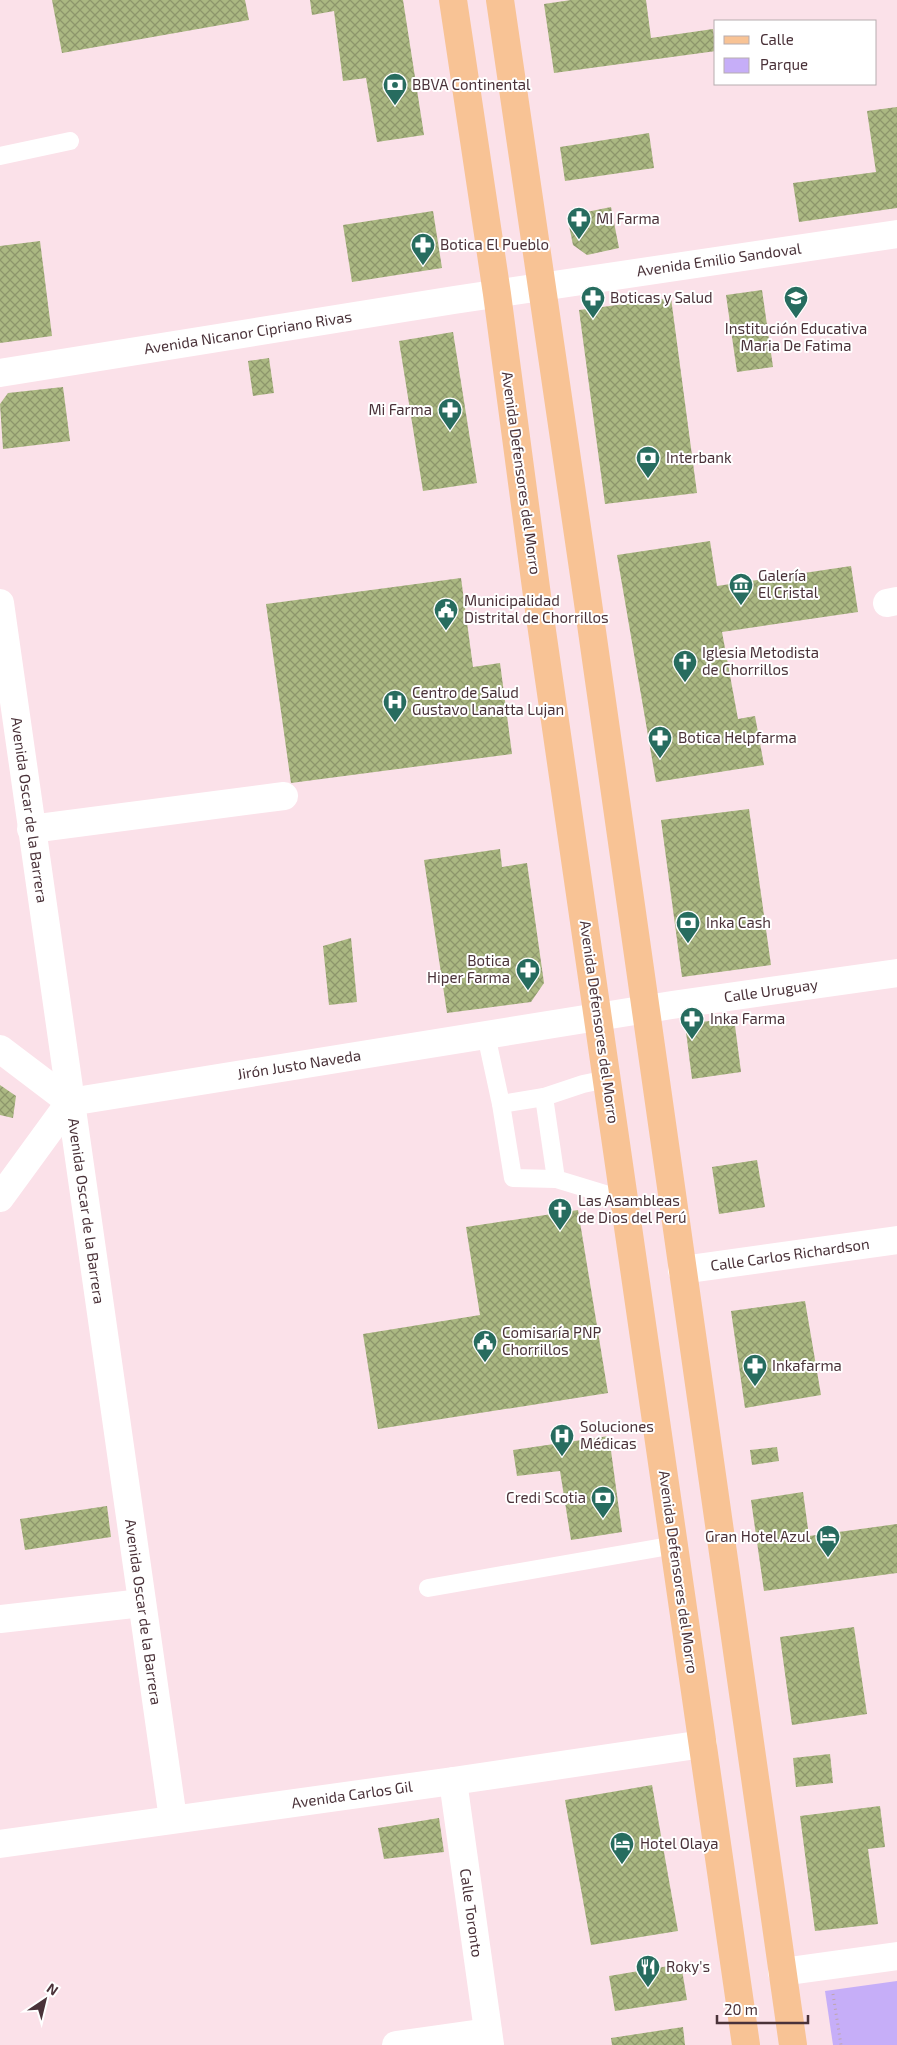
<svg xmlns="http://www.w3.org/2000/svg" width="897" height="2045" viewBox="0 0 897 2045" font-family="'Exo 2',sans-serif">
	<style>
		.park { fill: #c6aef8 }
		.building { fill: url(#building-cross-hatch) }
		.lines { fill: none; stroke-linecap: round; stroke-linejoin: round }
		.path { stroke: #bfa6ad; stroke-width: 3; stroke-dasharray: 1 4; stroke-linecap: butt }
		.service { stroke: #fff; stroke-width: 18 }
		.pedestrian { stroke: #fff; stroke-width: 28 }
		.minor { stroke: #fff; stroke-width: 28 }
		.tertiary { stroke: #fff; stroke-width: 28 }
		.primary { stroke: #f8c395; stroke-width: 28 }
		.labels { text-anchor: middle; stroke-width: 4; stroke-linejoin: round; paint-order: stroke }
		.poi-label { font-size: 15px; fill: #4a3239; stroke: #fff; text-anchor: start }
		.street-label { font-size: 15px; fill: #4a3239; stroke: #fff }
	</style>
	<defs>
		<pattern id="building-cross-hatch" width="8" height="8" patternUnits="userSpaceOnUse" patternTransform="scale(1.25)"><rect width="8" height="8" fill="#abb882"/><path d="M0 0l8 8M0 8l8-8" fill="none" stroke="#8d966b"/></pattern>
	</defs>
	<rect width="100%" height="100%" fill="#fbe1e9"/>
	<path class="park" d="M897 1981V2045H833L825 1991Z"/>
	<g class="building">
		<path d="M52 0H245L249 20 62 53Z"/>
		<path d="M310 0H403L424 135 377 142 366 78 343 81 334 11 312 15Z"/>
		<path d="M571 0H646L651 38 713 29 716 51 554 73 544 4Z"/>
		<path d="M897 107V208L799 222 793 183 876 172 867 111Z"/>
		<path d="M649 133 654 168 565 181 560 147Z"/>
		<path d="M611 207 619 248 587 255 573 245 567 216Z"/>
		<path d="M433 211 442 268 352 282 343 225Z"/>
		<path d="M40 241 52 336 0 343V246Z"/>
		<path d="M762 290 773 367 737 372 726 295Z"/>
		<path d="M671 298 697 493 605 504 579 310Z"/>
		<path d="M453 332 477 483 423 491 399 341Z"/>
		<path d="M269 358 274 393 253 396 248 361Z"/>
		<path d="M63 387 70 441 3 449 0 404 8 393Z"/>
		<path d="M710 541 717 586 851 566 858 612 722 632 738 719 755 716 764 765 656 782 617 555Z"/>
		<path d="M461 578 473 667 500 663 512 754 291 783 266 604Z"/>
		<path d="M749 809 771 965 682 977 661 820Z"/>
		<path d="M500 849 502 867 527 863 544 983 531 1002 447 1013 424 860Z"/>
		<path d="M351 938 357 1002 329 1005 323 946Z"/>
		<path d="M734 1018 741 1072 692 1079 685 1024Z"/>
		<path d="M0 1085 16 1096 13 1118 0 1115Z"/>
		<path d="M757 1160 765 1207 719 1214 712 1167Z"/>
		<path d="M578 1210 608 1393 378 1429 363 1334 480 1315 466 1227Z"/>
		<path d="M805 1301 821 1395 745 1408 731 1311Z"/>
		<path d="M609 1436 622 1532 571 1540 560 1471 517 1476 513 1450Z"/>
		<path d="M777 1447 779 1461 752 1465 750 1450Z"/>
		<path d="M803 1492 809 1536 897 1524V1573L764 1591 751 1500Z"/>
		<path d="M107 1506 111 1537 25 1550 20 1519Z"/>
		<path d="M854 1627 867 1714 792 1725 780 1637Z"/>
		<path d="M830 1754 833 1783 796 1787 793 1758Z"/>
		<path d="M652 1785 678 1931 591 1945 565 1800Z"/>
		<path d="M880 1806 885 1847 868 1849 878 1924 815 1931 800 1816Z"/>
		<path d="M439 1818 444 1852 384 1859 378 1828Z"/>
		<path d="M681 1964 687 2000 615 2011 609 1976Z"/>
		<path d="M683 2027 685 2045H612L611 2038Z"/>
	</g>
	<g class="lines">
		<path class="path" d="M833 1994 841 2045"/>
		<g class="service">
			<path d="M0 156 70 141"/>
			<path d="M486 1035 501 1104 513 1178 556 1179 625 1200"/>
			<path d="M544 1097 556 1179"/>
			<path d="M501 1104 544 1097 583 1084 607 1079"/>
			<path d="M428 1588 675 1545"/>
		</g>
		<path class="pedestrian" d="M682 1270 897 1240"/>
		<g class="minor">
			<path d="M0 603 173 1819"/>
			<path d="M887 603 897 601"/>
			<path d="M31 829 284 796"/>
			<path d="M0 1049 70 1102"/>
			<path d="M0 1198 70 1102 672 1005 897 973"/>
			<path d="M0 1619 142 1603"/>
			<path d="M453 1781 490 2045"/>
			<path d="M782 1972 897 1956"/>
			<path d="M396 2045 488 2032"/>
		</g>
		<g class="tertiary">
			<path d="M0 373 454 300 897 234"/>
			<path d="M0 1844 453 1781 703 1744"/>
		</g>
		<g class="primary">
			<path d="M453 0 497 294 538 603 746 2045"/>
			<path d="M500 0 587 596 793 2045"/>
		</g>
	</g>
	<defs>
		<symbol id="bank-pin" viewBox="-11 -11 22 30"><path d="M0 17L-7.5 6A9.5 9.5 0 1 1 7.5 6Z" fill="#276c5f" stroke="#fff"/><path d="M-6-4H6V4H-6ZM0-2.3a2.3 2.3 0 1 0 0 4.6a2.3 2.3 0 1 0 0-4.6Z" fill="#fff"/></symbol>
		<symbol id="pharmacy-pin" viewBox="-11 -11 22 30"><path d="M0 17L-7.5 6A9.5 9.5 0 1 1 7.5 6Z" fill="#276c5f" stroke="#fff"/><path d="M-2-6h4v4h4v4h-4v4h-4v-4h-4v-4h4Z" fill="#fff"/></symbol>
		<symbol id="school-pin" viewBox="-11 -11 22 30"><path d="M0 17L-7.5 6A9.5 9.5 0 1 1 7.5 6Z" fill="#276c5f" stroke="#fff"/><path d="M0-5L7-2L0 1L-7-2ZM-4 1L0 2.5L4 1V4Q0 6-4 4Z" fill="#fff"/></symbol>
		<symbol id="museum-pin" viewBox="-11 -11 22 30"><path d="M0 17L-7.5 6A9.5 9.5 0 1 1 7.5 6Z" fill="#276c5f" stroke="#fff"/><path d="M0-6L6-3V-2H-6V-3ZM-5-1h2V3h-2ZM-1-1h2V3h-2ZM3-1h2V3H3ZM-6 4H6V6H-6Z" fill="#fff"/></symbol>
		<symbol id="civic-pin" viewBox="-11 -11 22 30"><path d="M0 17L-7.5 6A9.5 9.5 0 1 1 7.5 6Z" fill="#276c5f" stroke="#fff"/><path d="M-.6-6.5H3V-4.5H.6V-3L4-1V1h2V6H-6V1h2V-1L-.6-3ZM-1.2 2.5V6h2.4V2.5Z" fill="#fff"/></symbol>
		<symbol id="church-pin" viewBox="-11 -11 22 30"><path d="M0 17L-7.5 6A9.5 9.5 0 1 1 7.5 6Z" fill="#276c5f" stroke="#fff"/><path d="M-1.2-6h2.4v3.5h3.3v2.4h-3.3V6h-2.4V-.1h-3.3v-2.4h3.3Z" fill="#fff"/></symbol>
		<symbol id="hospital-pin" viewBox="-11 -11 22 30"><path d="M0 17L-7.5 6A9.5 9.5 0 1 1 7.5 6Z" fill="#276c5f" stroke="#fff"/><path d="M-5-5h3v3.5h4V-5h3V5h-3V1.5h-4V5h-3Z" fill="#fff"/></symbol>
		<symbol id="hotel-pin" viewBox="-11 -11 22 30"><path d="M0 17L-7.5 6A9.5 9.5 0 1 1 7.5 6Z" fill="#276c5f" stroke="#fff"/><path d="M-6-4.5h1.5V1H6V5H4.5V3h-9V5H-6ZM-4 0a1.8 1.8 0 1 1 3.6 0ZM.5 0V-2.5h3Q6-2.5 6 0Z" fill="#fff"/></symbol>
		<symbol id="restaurant-pin" viewBox="-11 -11 22 30"><path d="M0 17L-7.5 6A9.5 9.5 0 1 1 7.5 6Z" fill="#276c5f" stroke="#fff"/><path d="M-5-6h1v4h1v-4h1v4h1v-4h1v5L-1.5 .5V6h-2V.5L-5-1ZM5-6V6H3V1.5H1.5Q1.5-4 5-6Z" fill="#fff"/></symbol>
	</defs>
	<g fill-rule="evenodd">
		<use href="#bank-pin" x="381" y="71" width="28" height="38"/>
		<use href="#pharmacy-pin" x="565" y="205" width="28" height="38"/>
		<use href="#pharmacy-pin" x="409" y="231" width="28" height="38"/>
		<use href="#pharmacy-pin" x="579" y="284" width="28" height="38"/>
		<use href="#school-pin" x="782" y="284" width="28" height="38"/>
		<use href="#pharmacy-pin" x="436" y="396" width="28" height="38"/>
		<use href="#bank-pin" x="634" y="444" width="28" height="38"/>
		<use href="#museum-pin" x="727" y="571" width="28" height="38"/>
		<use href="#civic-pin" x="432" y="596" width="28" height="38"/>
		<use href="#church-pin" x="671" y="648" width="28" height="38"/>
		<use href="#hospital-pin" x="381" y="688" width="28" height="38"/>
		<use href="#pharmacy-pin" x="646" y="724" width="28" height="38"/>
		<use href="#bank-pin" x="674" y="909" width="28" height="38"/>
		<use href="#pharmacy-pin" x="514" y="956" width="28" height="38"/>
		<use href="#pharmacy-pin" x="678" y="1005" width="28" height="38"/>
		<use href="#church-pin" x="546" y="1196" width="28" height="38"/>
		<use href="#civic-pin" x="471" y="1328" width="28" height="38"/>
		<use href="#pharmacy-pin" x="741" y="1352" width="28" height="38"/>
		<use href="#hospital-pin" x="548" y="1422" width="28" height="38"/>
		<use href="#bank-pin" x="589" y="1484" width="28" height="38"/>
		<use href="#hotel-pin" x="814" y="1523" width="28" height="38"/>
		<use href="#hotel-pin" x="608" y="1830" width="28" height="38"/>
		<use href="#restaurant-pin" x="634" y="1953" width="28" height="38"/>
	</g>
	<g class="labels">
		<g class="poi-label">
			<text x="412" y="90">BBVA Continental</text>
			<text x="596" y="224">MI Farma</text>
			<text x="440" y="250">Botica El Pueblo</text>
			<text x="610" y="303">Boticas y Salud</text>
			<text x="796" y="334" text-anchor="middle">Institución Educativa<tspan x="796" dy="17">Maria De Fatima</tspan></text>
			<text x="432" y="415" text-anchor="end">Mi Farma</text>
			<text x="666" y="463">Interbank</text>
			<text x="758" y="581">Galería<tspan x="758" dy="17">El Cristal</tspan></text>
			<text x="464" y="606">Municipalidad<tspan x="464" dy="17">Distrital de Chorrillos</tspan></text>
			<text x="702" y="658">Iglesia Metodista<tspan x="702" dy="17">de Chorrillos</tspan></text>
			<text x="412" y="698">Centro de Salud<tspan x="412" dy="17">Gustavo Lanatta Lujan</tspan></text>
			<text x="678" y="743">Botica Helpfarma</text>
			<text x="706" y="928">Inka Cash</text>
			<text x="510" y="966" text-anchor="end">Botica<tspan x="510" dy="17">Hiper Farma</tspan></text>
			<text x="710" y="1024">Inka Farma</text>
			<text x="578" y="1206">Las Asambleas<tspan x="578" dy="17">de Dios del Perú</tspan></text>
			<text x="502" y="1338">Comisaría PNP<tspan x="502" dy="17">Chorrillos</tspan></text>
			<text x="772" y="1371">Inkafarma</text>
			<text x="580" y="1432">Soluciones<tspan x="580" dy="17">Médicas</tspan></text>
			<text x="586" y="1503" text-anchor="end">Credi Scotia</text>
			<text x="810" y="1542" text-anchor="end">Gran Hotel Azul</text>
			<text x="640" y="1849">Hotel Olaya</text>
			<text x="666" y="1972">Roky's</text>
		</g>
		<g class="street-label">
			<text transform="translate(719 260) rotate(-8)" y="5">Avenida Emilio Sandoval</text>
			<text transform="translate(248 333) rotate(-9)" y="5">Avenida Nicanor Cipriano Rivas</text>
			<text transform="translate(521 473) rotate(82)" y="5">Avenida Defensores del Morro</text>
			<text transform="translate(29 810) rotate(82)" y="5">Avenida Oscar de la Barrera</text>
			<text transform="translate(771 991) rotate(-8)" y="5">Calle Uruguay</text>
			<text transform="translate(599 1022) rotate(82)" y="5">Avenida Defensores del Morro</text>
			<text transform="translate(299 1065) rotate(-9)" y="5">Jirón Justo Naveda</text>
			<text transform="translate(86 1211) rotate(82)" y="5">Avenida Oscar de la Barrera</text>
			<text transform="translate(790 1255) rotate(-8)" y="5">Calle Carlos Richardson</text>
			<text transform="translate(678 1572) rotate(82)" y="5">Avenida Defensores del Morro</text>
			<text transform="translate(143 1612) rotate(82)" y="5">Avenida Oscar de la Barrera</text>
			<text transform="translate(352 1795) rotate(-8)" y="5">Avenida Carlos Gil</text>
			<text transform="translate(471 1913) rotate(82)" y="5">Calle Toronto</text>
		</g>
	</g>
	<rect x="714" y="20" width="162" height="65" fill="#ffffff" stroke="#b7adb0"/>
	<rect x="724" y="36" width="25" height="8" fill="#f8c395" stroke="#b7adb0"/>
	<text x="760" y="45" font-size="15" fill="#4a3239">Calle</text>
	<rect x="724" y="58" width="25" height="15" fill="#c6aef8" stroke="#b7adb0"/>
	<text x="760" y="70" font-size="15" fill="#4a3239">Parque</text>
	<g transform="translate(45 2000) rotate(35)" stroke="#ffffff" stroke-width="4" paint-order="stroke">
	<path d="M0-4L9 19L0 12L-9 19Z" fill="#4a3239"/>
	<text y="-8" font-size="14" font-weight="bold" text-anchor="middle" fill="#4a3239">N</text>
	</g>
	<path d="M717 2015v8h91v-8" fill="none" stroke="#4a3239" stroke-width="2.5"/>
	<text x="724" y="2015" font-size="15" fill="#4a3239" stroke="#ffffff" stroke-width="4" paint-order="stroke">20 m</text>
</svg>
